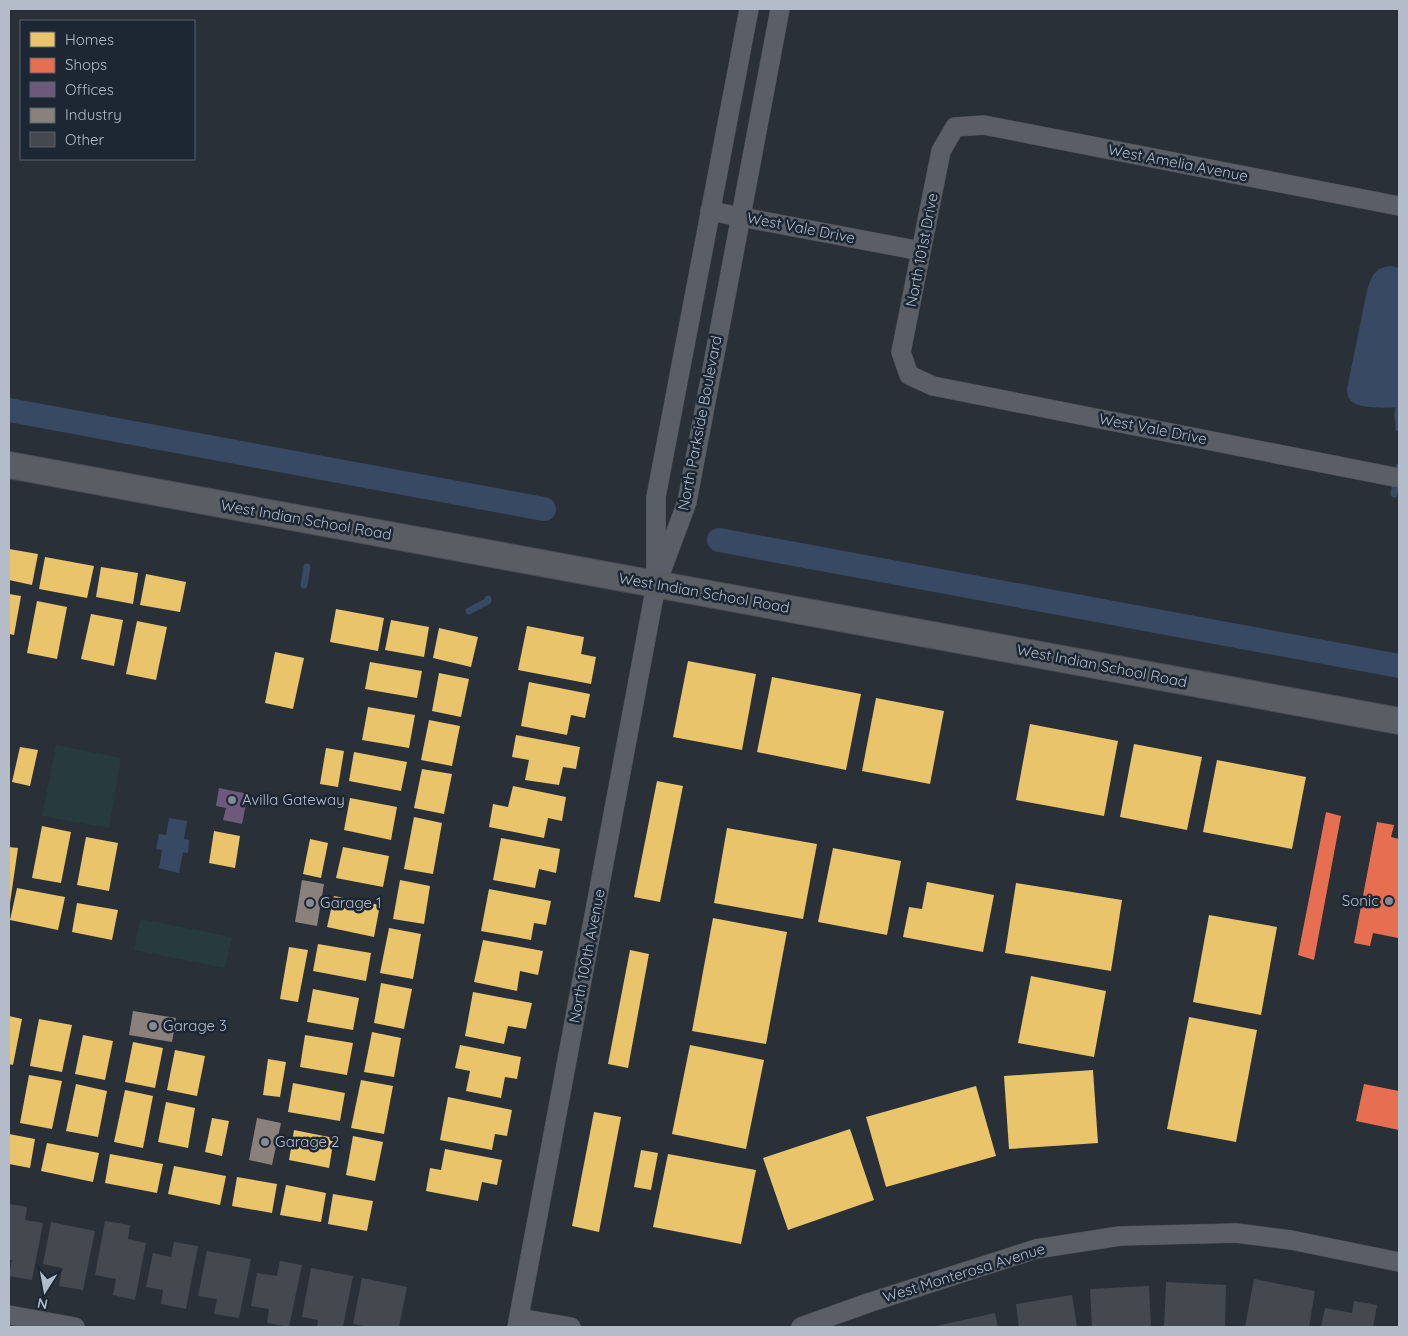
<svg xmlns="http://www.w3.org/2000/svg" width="1408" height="1336" viewBox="0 0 1408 1336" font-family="Quicksand,sans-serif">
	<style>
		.green { fill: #273a3e }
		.water { fill: #384963 }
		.homes { fill: #e9c46a }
		.shops { fill: #e76f51 }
		.offices { fill: #6d597a }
		.industry { fill: #8a817c }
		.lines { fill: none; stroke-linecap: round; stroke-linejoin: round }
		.stream { stroke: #384963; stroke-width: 7 }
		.canal { stroke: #384963; stroke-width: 24 }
		.building { fill: #444950 }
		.street-casing { stroke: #484c53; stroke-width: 20 }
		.secondary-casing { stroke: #484c53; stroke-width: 28 }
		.street { stroke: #5a5e66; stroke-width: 19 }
		.secondary { stroke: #595d64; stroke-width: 26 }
		.poi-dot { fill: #848b96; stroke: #1d2633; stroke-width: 2 }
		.labels { text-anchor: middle; stroke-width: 5; stroke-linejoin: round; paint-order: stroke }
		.street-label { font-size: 15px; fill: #b4bcc9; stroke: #1d2633 }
		.poi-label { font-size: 15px; fill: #b4bcc9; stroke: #1d2633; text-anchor: start }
	</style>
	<rect width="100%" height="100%" fill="#2a3038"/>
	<g class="green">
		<path d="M56 745 121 758 109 828 42 816Z"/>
		<path d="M140 919 232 937 225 968 134 950Z"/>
	</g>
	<g class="water">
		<path d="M1392 266 1399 268V407C1388 408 1359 409 1351 401 1348 398 1347 393 1347 389L1367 291C1371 276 1375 267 1392 266Z"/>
		<path d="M169 818 187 821 184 839 189 840 188 853 183 852 179 873 159 868 162 850 156 849 159 834 166 835Z"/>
	</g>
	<g class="homes">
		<path d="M9 549 38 554 32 585 9 580Z"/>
		<path d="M45 557 94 566 87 598 39 589Z"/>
		<path d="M101 567 138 573 133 604 96 597Z"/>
		<path d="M146 574 186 582 180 612 140 605Z"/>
		<path d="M9 594 21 596 14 635 9 634Z"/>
		<path d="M37 601 67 607 57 659 27 653Z"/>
		<path d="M336 609 384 618 378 651 330 642Z"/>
		<path d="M91 614 123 620 114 666 81 659Z"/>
		<path d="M391 620 429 627 424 657 385 650Z"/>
		<path d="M137 621 167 627 156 680 126 674Z"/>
		<path d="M527 626 584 637 581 654 596 657 591 684 518 670Z"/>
		<path d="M439 628 478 637 471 667 433 658Z"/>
		<path d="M275 652 304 658 293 709 265 703Z"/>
		<path d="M688 661 756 674 742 750 673 737Z"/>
		<path d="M370 662 422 671 417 698 365 689Z"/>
		<path d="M439 673 469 679 461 717 432 711Z"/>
		<path d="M772 677 861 694 846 770 757 752Z"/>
		<path d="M529 682 590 694 585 718 571 715 567 735 521 726Z"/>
		<path d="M876 698 944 711 930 784 862 771Z"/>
		<path d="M368 707 415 715 409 748 362 740Z"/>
		<path d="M429 720 460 726 452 766 421 760Z"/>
		<path d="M1030 724 1118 741 1104 816 1016 800Z"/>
		<path d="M516 735 580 747 576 769 563 767 559 785 525 780 529 760 512 757Z"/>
		<path d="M1134 744 1202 757 1187 830 1120 817Z"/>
		<path d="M20 747 38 750 30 786 12 782Z"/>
		<path d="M326 748 344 751 338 787 320 784Z"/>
		<path d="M354 752 407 762 401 791 349 781Z"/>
		<path d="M1217 760 1306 777 1292 849 1203 832Z"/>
		<path d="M422 769 452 774 444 814 414 808Z"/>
		<path d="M657 781 683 786 660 902 634 897Z"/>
		<path d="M513 786 566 797 562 821 548 818 544 838 489 827 493 804 508 807Z"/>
		<path d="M350 798 397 807 391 840 344 830Z"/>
		<path d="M414 817 442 823 433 874 404 869Z"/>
		<path d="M42 826 71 832 61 883 32 878Z"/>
		<path d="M727 828 817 844 803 919 714 903Z"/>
		<path d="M214 831 240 836 235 868 209 863Z"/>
		<path d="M86 837 118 843 109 891 77 885Z"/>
		<path d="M501 838 560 849 556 873 539 869 535 888 493 880Z"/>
		<path d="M310 839 328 843 321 878 303 874Z"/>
		<path d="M9 847 18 848 10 903H9Z"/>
		<path d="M343 847 389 856 383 887 336 878Z"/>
		<path d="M833 848 901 861 887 935 818 922Z"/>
		<path d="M400 880 430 886 424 924 393 919Z"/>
		<path d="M927 882 994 895 983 952 903 937 909 907 922 909Z"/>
		<path d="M1016 883 1122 900 1111 971 1005 953Z"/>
		<path d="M17 888 65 897 58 930 10 920Z"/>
		<path d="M489 889 551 901 546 925 534 923 531 940 481 931Z"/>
		<path d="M334 896 380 905 374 937 327 927Z"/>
		<path d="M77 903 118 910 112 940 72 932Z"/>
		<path d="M1209 915 1277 927 1261 1015 1193 1002Z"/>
		<path d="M713 918 787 932 766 1044 692 1031Z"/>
		<path d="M389 928 421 934 413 979 380 973Z"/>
		<path d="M483 940 543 951 538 975 520 971 517 991 474 982Z"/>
		<path d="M318 944 371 953 366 981 313 971Z"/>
		<path d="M289 947 308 950 298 1002 280 999Z"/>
		<path d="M630 950 649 954 628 1068 608 1064Z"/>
		<path d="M1031 976 1106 991 1094 1057 1018 1043Z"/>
		<path d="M381 983 412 989 404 1029 374 1023Z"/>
		<path d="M313 989 359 998 353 1030 307 1022Z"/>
		<path d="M473 992 532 1003 526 1029 508 1026 504 1044 465 1036Z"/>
		<path d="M9 1016 22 1019 13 1065 9 1064Z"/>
		<path d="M1189 1017 1257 1030 1236 1142 1167 1129Z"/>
		<path d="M39 1019 72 1025 62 1072 30 1066Z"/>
		<path d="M372 1032 401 1038 394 1077 364 1072Z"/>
		<path d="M83 1035 113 1041 105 1080 75 1074Z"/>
		<path d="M305 1035 353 1043 347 1075 300 1067Z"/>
		<path d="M133 1042 163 1048 155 1088 125 1082Z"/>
		<path d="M460 1045 521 1057 517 1079 505 1077 501 1098 466 1091 470 1071 455 1068Z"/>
		<path d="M690 1045 764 1060 746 1149 672 1134Z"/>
		<path d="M175 1050 205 1056 197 1096 167 1090Z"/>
		<path d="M268 1059 286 1062 280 1097 263 1095Z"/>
		<path d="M1093 1070 1098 1143 1009 1149 1004 1076Z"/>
		<path d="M29 1075 62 1081 52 1129 20 1123Z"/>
		<path d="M361 1080 393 1086 384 1134 351 1128Z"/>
		<path d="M293 1083 345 1093 340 1121 288 1112Z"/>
		<path d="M76 1084 107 1091 98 1137 66 1131Z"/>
		<path d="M976 1086 996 1156 886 1187 866 1117Z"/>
		<path d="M125 1090 153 1096 143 1148 114 1142Z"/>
		<path d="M448 1097 512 1110 507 1136 495 1134 492 1150 440 1140Z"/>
		<path d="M166 1102 195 1108 188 1148 158 1142Z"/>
		<path d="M594 1112 621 1117 599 1232 572 1226Z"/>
		<path d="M212 1118 229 1121 222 1156 205 1152Z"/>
		<path d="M850 1129 874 1200 788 1230 763 1158Z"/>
		<path d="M294 1130 334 1138 329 1168 289 1160Z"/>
		<path d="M9 1134 35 1139 30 1168 9 1164Z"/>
		<path d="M353 1136 383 1142 375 1181 346 1175Z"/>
		<path d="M47 1143 99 1153 93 1182 41 1171Z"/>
		<path d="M445 1149 502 1160 497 1185 482 1182 478 1201 426 1191 430 1168 441 1170Z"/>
		<path d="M641 1150 658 1153 651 1190 634 1187Z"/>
		<path d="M110 1154 163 1164 157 1193 105 1183Z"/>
		<path d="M668 1154 756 1170 741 1244 653 1227Z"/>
		<path d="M174 1166 226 1176 220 1205 168 1194Z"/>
		<path d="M237 1177 277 1184 272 1213 232 1206Z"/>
		<path d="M286 1185 326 1193 321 1222 280 1215Z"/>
		<path d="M333 1194 373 1201 367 1231 328 1224Z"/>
	</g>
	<g class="shops">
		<path d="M1326 812 1341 816 1314 960 1298 955Z"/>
		<path d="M1377 822 1394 825 1391 837 1399 839V930L1398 938 1373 933 1370 946 1354 943Z"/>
		<path d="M1364 1084 1399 1091V1130L1356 1121Z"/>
	</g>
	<path class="offices" d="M219 788 248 794 242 824 223 820 226 808 216 806Z"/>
	<g class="industry">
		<path d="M302 880 324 884 317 926 295 922Z"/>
		<path d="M133 1011 176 1018 172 1042 129 1035Z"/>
		<path d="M257 1118 281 1123 272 1165 249 1160Z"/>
	</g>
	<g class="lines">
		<g class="stream">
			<path d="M1399 406 1398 414 1399 428"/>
			<path d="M1394 494 1399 467"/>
			<path d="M304 585 307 567"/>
			<path d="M469 611 488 601V599"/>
		</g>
		<g class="canal">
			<path d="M9 410 544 509"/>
			<path d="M719 540 1399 666"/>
		</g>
	</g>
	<g class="building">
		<path d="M9 1204 27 1207 25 1220 43 1223 32 1280 9 1276 12 1260H9Z"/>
		<path d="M105 1221 130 1225 128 1239 146 1243 135 1300 113 1295 116 1279 95 1275Z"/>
		<path d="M51 1222 95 1231 83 1290 59 1286 62 1268 43 1264Z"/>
		<path d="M174 1242 198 1246 186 1309 161 1304 163 1290 146 1287 153 1253 171 1257Z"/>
		<path d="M207 1251 251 1259 239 1318 214 1314 217 1299 198 1296Z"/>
		<path d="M280 1261 302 1265 289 1327 267 1323 269 1309 251 1306 257 1273 277 1276Z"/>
		<path d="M311 1268 353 1276 343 1327H317L318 1320 302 1317Z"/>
		<path d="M362 1278 407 1287 399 1327H371L353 1324Z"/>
		<path d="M1254 1279 1315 1291 1309 1327H1245Z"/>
		<path d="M1166 1282 1226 1285 1225 1327H1164Z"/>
		<path d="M1149 1286 1151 1327H1092L1090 1289Z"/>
		<path d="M1072 1295 1077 1327H1019L1016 1304Z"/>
		<path d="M1354 1301 1377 1305 1373 1327H1321L1325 1308 1352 1313Z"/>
		<path d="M995 1313 998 1327H936V1326Z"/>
	</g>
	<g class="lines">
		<defs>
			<g id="street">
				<path d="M1399 206 984 125 955 127 941 151 901 352 909 375 933 386 1399 478"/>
				<path d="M710 211 921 251"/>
				<path d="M656 571V497L749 9"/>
				<path d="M9 1315 75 1327"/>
				<path d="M519 1318 571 1327"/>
				<path d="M517 1327 656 585 687 502 780 9"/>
				<path d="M801 1327 868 1303 1036 1249 1120 1236 1236 1233 1291 1240 1399 1262"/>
			</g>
			<path id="secondary" d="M9 465 1399 721"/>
		</defs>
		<use href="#street" class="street-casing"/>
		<use href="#secondary" class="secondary-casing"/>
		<use href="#street" class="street"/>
		<use href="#secondary" class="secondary"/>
	</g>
	<g class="poi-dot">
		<circle cx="232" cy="800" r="5"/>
		<circle cx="1389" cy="901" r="5"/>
		<circle cx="310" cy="903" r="5"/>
		<circle cx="153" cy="1026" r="5"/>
		<circle cx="265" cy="1142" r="5"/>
	</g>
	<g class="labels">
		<g class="street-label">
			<text transform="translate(1178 163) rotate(11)" y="5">West Amelia Avenue</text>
			<text transform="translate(801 228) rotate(11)" y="5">West Vale Drive</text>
			<text transform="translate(922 250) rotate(-79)" y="5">North 101st Drive</text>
			<text transform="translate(700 423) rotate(-79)" y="5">North Parkside Boulevard</text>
			<text transform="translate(1153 429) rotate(11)" y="5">West Vale Drive</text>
			<text transform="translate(306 520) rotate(10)" y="5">West Indian School Road</text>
			<text transform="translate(704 593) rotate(10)" y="5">West Indian School Road</text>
			<text transform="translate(1102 666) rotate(11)" y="5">West Indian School Road</text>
			<text transform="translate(587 956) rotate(-79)" y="5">North 100th Avenue</text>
			<text transform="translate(964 1273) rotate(-17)" y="5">West Monterosa Avenue</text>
		</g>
		<g class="poi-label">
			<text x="242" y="805">Avilla Gateway</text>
			<text x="1379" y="906" text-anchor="end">Sonic</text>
			<text x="320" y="908">Garage 1</text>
			<text x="163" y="1031">Garage 3</text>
			<text x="275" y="1147">Garage 2</text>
		</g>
	</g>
	<rect width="1408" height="1336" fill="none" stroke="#b4bcc9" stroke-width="20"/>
	<rect x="20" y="20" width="175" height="140" fill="#1d2633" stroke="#59626f"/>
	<rect x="30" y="32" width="25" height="15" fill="#e9c46a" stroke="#59626f"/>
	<text x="65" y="45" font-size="15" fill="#b4bcc9">Homes</text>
	<rect x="30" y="58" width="25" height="15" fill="#e76f51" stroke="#59626f"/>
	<text x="65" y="70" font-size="15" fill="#b4bcc9">Shops</text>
	<rect x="30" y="82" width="25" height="15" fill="#6d597a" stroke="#59626f"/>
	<text x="65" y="95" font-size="15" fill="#b4bcc9">Offices</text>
	<rect x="30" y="108" width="25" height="15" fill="#8a817c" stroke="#59626f"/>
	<text x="65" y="120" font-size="15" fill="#b4bcc9">Industry</text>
	<rect x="30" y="132" width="25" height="15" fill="#444950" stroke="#59626f"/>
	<text x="65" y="145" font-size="15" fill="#b4bcc9">Other</text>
	<g transform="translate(45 1291) rotate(191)" stroke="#1d2633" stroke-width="4" paint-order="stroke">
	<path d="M0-4L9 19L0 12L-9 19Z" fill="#b4bcc9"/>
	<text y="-8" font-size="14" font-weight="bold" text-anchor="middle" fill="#b4bcc9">N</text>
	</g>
</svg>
